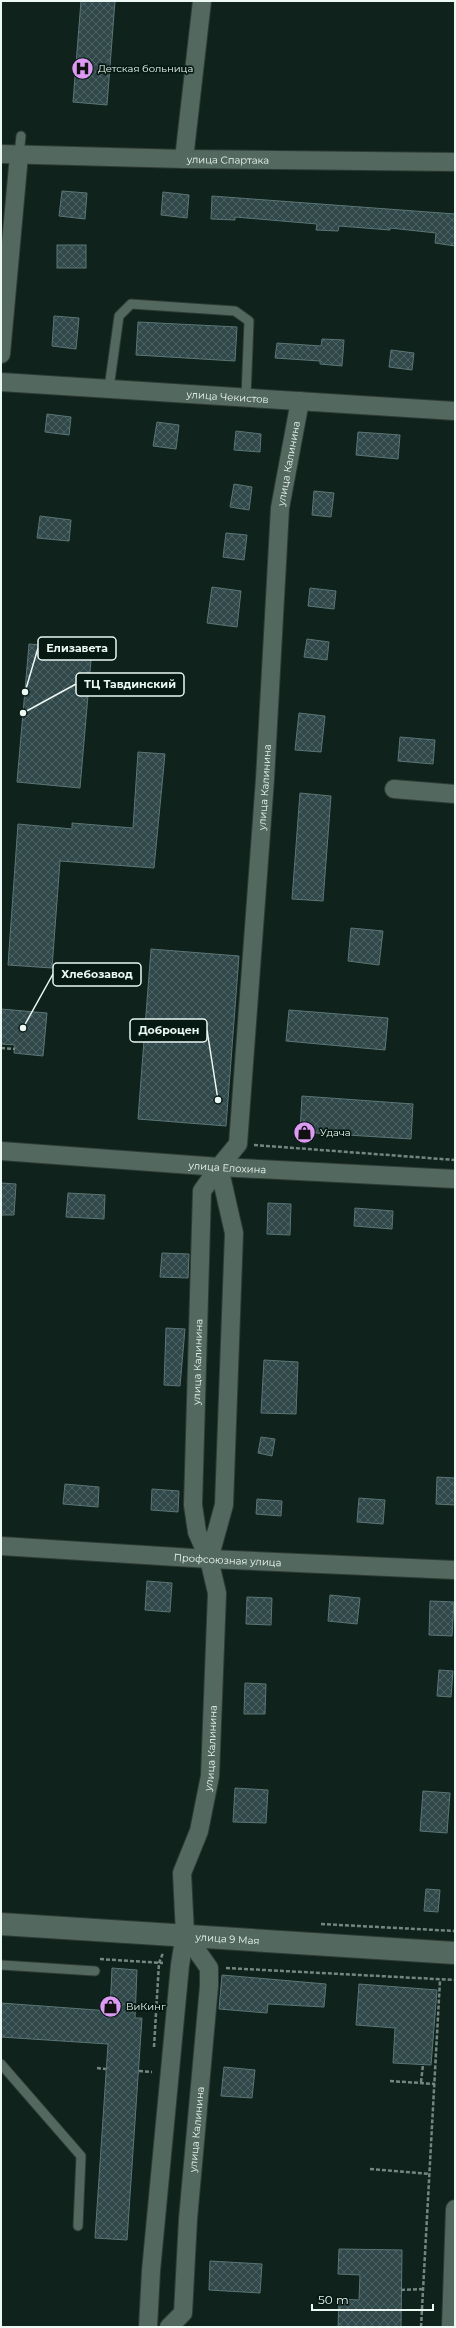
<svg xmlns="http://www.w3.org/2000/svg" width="456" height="2328" viewBox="0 0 456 2328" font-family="Montserrat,sans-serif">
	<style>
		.building { fill: url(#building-cross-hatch); stroke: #5b7575 }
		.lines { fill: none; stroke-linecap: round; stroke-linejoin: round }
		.service-casing { stroke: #2f3b35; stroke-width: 11 }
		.minor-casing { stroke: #2f3b35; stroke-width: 20 }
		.tertiary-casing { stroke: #2f3b35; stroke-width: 24 }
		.path { stroke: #758680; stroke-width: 2.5; stroke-dasharray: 4 2; stroke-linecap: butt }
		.service { stroke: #53685f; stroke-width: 9 }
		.minor { stroke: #53685f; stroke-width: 18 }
		.tertiary { stroke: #53685f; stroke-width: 22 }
		.labels { text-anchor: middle; stroke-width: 3.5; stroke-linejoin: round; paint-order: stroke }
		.poi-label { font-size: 10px; fill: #ecf8f3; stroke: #061a13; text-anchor: start }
		.street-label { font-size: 10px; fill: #ecf8f3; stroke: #061a13 }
		.leader { fill: none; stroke: #ecf8f3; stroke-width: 1.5 }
		.callout-dot { fill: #ecf8f3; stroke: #061a13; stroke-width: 1.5 }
		.callout { fill: #061a13; stroke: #ecf8f3; stroke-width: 1.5 }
		.callout-label { font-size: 11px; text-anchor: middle; font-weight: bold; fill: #ecf8f3 }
	</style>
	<defs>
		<pattern id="building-cross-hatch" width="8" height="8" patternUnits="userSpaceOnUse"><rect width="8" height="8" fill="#304849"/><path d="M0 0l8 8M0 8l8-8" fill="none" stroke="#4e6364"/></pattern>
	</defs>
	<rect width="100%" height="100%" fill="#0f231c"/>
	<g class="building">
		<path d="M81 1H115L107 105 73 102Z"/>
		<path d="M62 191 87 193 85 219 59 216Z"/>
		<path d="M163 192 189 195 187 218 161 215Z"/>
		<path d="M212 196 455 214V246L435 243 436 233 390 228V230L339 226 338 231 316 230 317 224 235 217V220L211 219Z"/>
		<rect x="57" y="245" width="29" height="23"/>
		<path d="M54 316 79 318 76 349 52 346Z"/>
		<path d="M138 322 237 327 235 361 136 355Z"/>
		<path d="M322 339 344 340 342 366 320 364V361L275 358 277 343 321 346Z"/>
		<path d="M391 350 414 353 412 370 389 367Z"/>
		<path d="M47 414 71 417 69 435 45 432Z"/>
		<path d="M157 422 179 425 176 449 153 446Z"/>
		<path d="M236 431 261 434 260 452 234 450Z"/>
		<path d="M358 432 400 435 398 459 356 455Z"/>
		<path d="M234 484 252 487 249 510 230 507Z"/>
		<path d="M314 491 334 493 331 517 312 515Z"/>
		<path d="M40 516 71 520 69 541 37 538Z"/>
		<path d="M226 533 247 535 244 560 223 557Z"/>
		<path d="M212 587 241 591 237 627 207 623Z"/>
		<path d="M310 588 336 591 334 609 308 606Z"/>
		<path d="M307 639 329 642 327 660 304 657Z"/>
		<path d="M29 644 92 649 80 788 17 782Z"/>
		<path d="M299 713 325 716 321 752 295 750Z"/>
		<path d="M400 737 435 740 433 764 398 761Z"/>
		<path d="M138 752 165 754 154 868 60 861 52 968 8 965 18 824 72 829V823L133 828Z"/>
		<path d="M300 793 331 796 323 901 292 899Z"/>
		<path d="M351 928 383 931 379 965 348 961Z"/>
		<path d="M151 949 239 956 226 1126 138 1119Z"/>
		<path d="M1 1009 47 1013 43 1056 14 1053 15 1045 1 1044Z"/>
		<path d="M289 1010 388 1018 385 1050 286 1041Z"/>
		<path d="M302 1096 413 1104 411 1139 300 1132Z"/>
		<path d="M1 1183 16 1184 14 1215H1Z"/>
		<path d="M68 1193 105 1195 104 1219 66 1217Z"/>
		<path d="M268 1203 291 1204 290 1235 267 1234Z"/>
		<path d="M355 1208 393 1211 392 1229 354 1226Z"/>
		<path d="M162 1253 189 1254 188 1278 160 1277Z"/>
		<path d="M166 1328 185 1329 180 1386 164 1385Z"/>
		<path d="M264 1360 298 1362 296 1414 261 1413Z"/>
		<path d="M261 1437 275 1439 272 1456 258 1453Z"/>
		<path d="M437 1477 455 1478V1505L436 1504Z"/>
		<path d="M65 1484 99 1487 98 1507 63 1504Z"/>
		<path d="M152 1489 179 1491 178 1512 151 1510Z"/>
		<path d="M359 1498 385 1500 383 1524 357 1522Z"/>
		<path d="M257 1499 282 1501 281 1516 256 1514Z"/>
		<path d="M147 1581 172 1583 170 1612 145 1610Z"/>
		<path d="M330 1595 360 1598 357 1624 328 1621Z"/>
		<path d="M247 1597 272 1598 271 1625 246 1624Z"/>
		<path d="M430 1601 454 1602 452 1636 429 1635Z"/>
		<path d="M439 1670 453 1671 451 1697 437 1696Z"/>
		<path d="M245 1683 266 1684 265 1714H244Z"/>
		<path d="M235 1788 268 1790 266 1823 233 1822Z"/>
		<path d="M423 1791 450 1793 447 1833 420 1831Z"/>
		<path d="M426 1889 440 1890 438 1912 424 1911Z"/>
		<path d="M112 1968 137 1970 135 2018H142L127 2240 95 2238 108 2044 1 2037V2003L110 2011Z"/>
		<path d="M222 1975 326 1984 324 2007 268 2004 267 2013 219 2009Z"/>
		<path d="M359 1984 437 1990 431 2065 393 2063 395 2028 356 2025Z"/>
		<path d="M224 2067 255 2070 252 2098 221 2096Z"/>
		<path d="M339 2249 402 2250 401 2327H338L339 2299 359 2300 360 2275 338 2274Z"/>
		<path d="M210 2261 262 2264 260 2293 209 2290Z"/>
	</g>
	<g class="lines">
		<defs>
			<g id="service">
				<path d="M19 155 21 136"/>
				<path d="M109 388 119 316 131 304 235 311 249 321 246 397"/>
				<path d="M1 1965 95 1971"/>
				<path d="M1 2064 81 2156 78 2226"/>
			</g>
			<g id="minor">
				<path id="s1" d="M1 154 184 159 455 162"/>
				<path d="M184 159 202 1"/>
				<path d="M1 354 19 155"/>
				<path id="s2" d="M1 382 455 411"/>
				<path d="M394 789 455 794"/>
				<path id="s3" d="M1 1151 219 1167 455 1179"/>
				<path id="s4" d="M1 1546 209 1559 455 1570"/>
				<path id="s5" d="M209 1559 197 1532 193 1505 202 1191 219 1167 238 1144 265 779 280 508 300 401"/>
				<path d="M148 2327 151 2271 180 1965 185 1934"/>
				<path id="s6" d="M169 2327 183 2313 188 2219 209 1986V1968L185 1934 182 1873 199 1831 210 1776 217 1593 209 1559 224 1505 234 1233 219 1167"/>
				<path d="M451 2327 455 2209"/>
			</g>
			<g id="tertiary">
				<path id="s7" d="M1 1924 455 1953"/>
			</g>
		</defs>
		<use href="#service" class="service-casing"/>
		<use href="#minor" class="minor-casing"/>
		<use href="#tertiary" class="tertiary-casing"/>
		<g class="path">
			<path d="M1 1048 15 1049"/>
			<path d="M254 1145 455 1160"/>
			<path d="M321 1924 455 1931"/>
			<path d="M100 1959 163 1963"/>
			<path d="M226 1968 455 1980"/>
			<path d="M154 2047 159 1963 163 1953"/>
			<path d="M97 2068 106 2069"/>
			<path d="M139 2071 152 2072"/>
			<path d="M390 2081 435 2084"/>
			<path d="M421 2082 423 2065"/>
			<path d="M370 2169 430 2174"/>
			<path d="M401 2290 423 2289"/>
			<path d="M421 2327 440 1980"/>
		</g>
		<use href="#service" class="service"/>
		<use href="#minor" class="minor"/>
		<use href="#tertiary" class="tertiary"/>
	</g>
	<defs>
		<symbol id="hospital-disc" viewBox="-11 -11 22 22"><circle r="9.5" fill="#dd99f3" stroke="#061a13"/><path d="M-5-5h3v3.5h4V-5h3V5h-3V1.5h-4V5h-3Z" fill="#111"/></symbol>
		<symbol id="shop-disc" viewBox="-11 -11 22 22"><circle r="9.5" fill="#dd99f3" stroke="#061a13"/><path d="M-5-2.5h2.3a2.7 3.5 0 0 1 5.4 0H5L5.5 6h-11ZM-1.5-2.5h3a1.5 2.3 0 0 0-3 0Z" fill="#111"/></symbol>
	</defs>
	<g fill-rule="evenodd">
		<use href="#hospital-disc" x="70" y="56" width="25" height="25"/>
		<use href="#shop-disc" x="292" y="1120" width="25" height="25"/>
		<use href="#shop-disc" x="98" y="1994" width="25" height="25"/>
	</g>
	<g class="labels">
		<g class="poi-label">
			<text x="98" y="72">Детская больница</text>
			<text x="320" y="1136">Удача</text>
			<text x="126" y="2010">ВиКинг</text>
		</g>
		<g class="street-label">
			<text dy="4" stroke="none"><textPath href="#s1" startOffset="227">улица Спартака</textPath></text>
			<text dy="4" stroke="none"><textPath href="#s2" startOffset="227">улица Чекистов</textPath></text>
			<text dy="4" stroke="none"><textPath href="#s5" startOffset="1113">улица Калинина</textPath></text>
			<text dy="4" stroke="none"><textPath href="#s5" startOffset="788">улица Калинина</textPath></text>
			<text dy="4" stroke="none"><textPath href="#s3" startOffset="227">улица Елохина</textPath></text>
			<text dy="4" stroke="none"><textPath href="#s5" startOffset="200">улица Калинина</textPath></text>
			<text dy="4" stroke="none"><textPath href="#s4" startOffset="227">Профсоюзная улица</textPath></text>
			<text dy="4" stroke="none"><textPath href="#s6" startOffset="598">улица Калинина</textPath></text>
			<text dy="4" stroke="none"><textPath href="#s7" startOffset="227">улица 9 Мая</textPath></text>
			<text dy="4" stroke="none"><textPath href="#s6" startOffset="204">улица Калинина</textPath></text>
		</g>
	</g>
	<path class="leader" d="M25 692L38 648M23 713L76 684M23 1028L53 974M218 1100L207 1030"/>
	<g class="callout-dot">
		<circle cx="25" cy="692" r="4"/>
		<circle cx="23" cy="713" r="4"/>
		<circle cx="23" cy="1028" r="4"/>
		<circle cx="218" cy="1100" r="4"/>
	</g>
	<g class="callout">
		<rect x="38" y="637" width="78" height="23" rx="4"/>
		<rect x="76" y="673" width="108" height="23" rx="4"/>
		<rect x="53" y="963" width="88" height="23" rx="4"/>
		<rect x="130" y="1019" width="77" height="23" rx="4"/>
	</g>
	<g class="callout-label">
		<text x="77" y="652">Елизавета</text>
		<text x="130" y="688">ТЦ Тавдинский</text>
		<text x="97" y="978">Хлебозавод</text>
		<text x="169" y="1034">Доброцен</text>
	</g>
	<rect width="456" height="2328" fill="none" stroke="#ecf8f3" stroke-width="4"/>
	<path d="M312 2304v6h121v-6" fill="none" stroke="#ecf8f3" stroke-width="2"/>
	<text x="318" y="2304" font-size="12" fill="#ecf8f3" stroke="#061a13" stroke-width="3" paint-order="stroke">50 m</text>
</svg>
